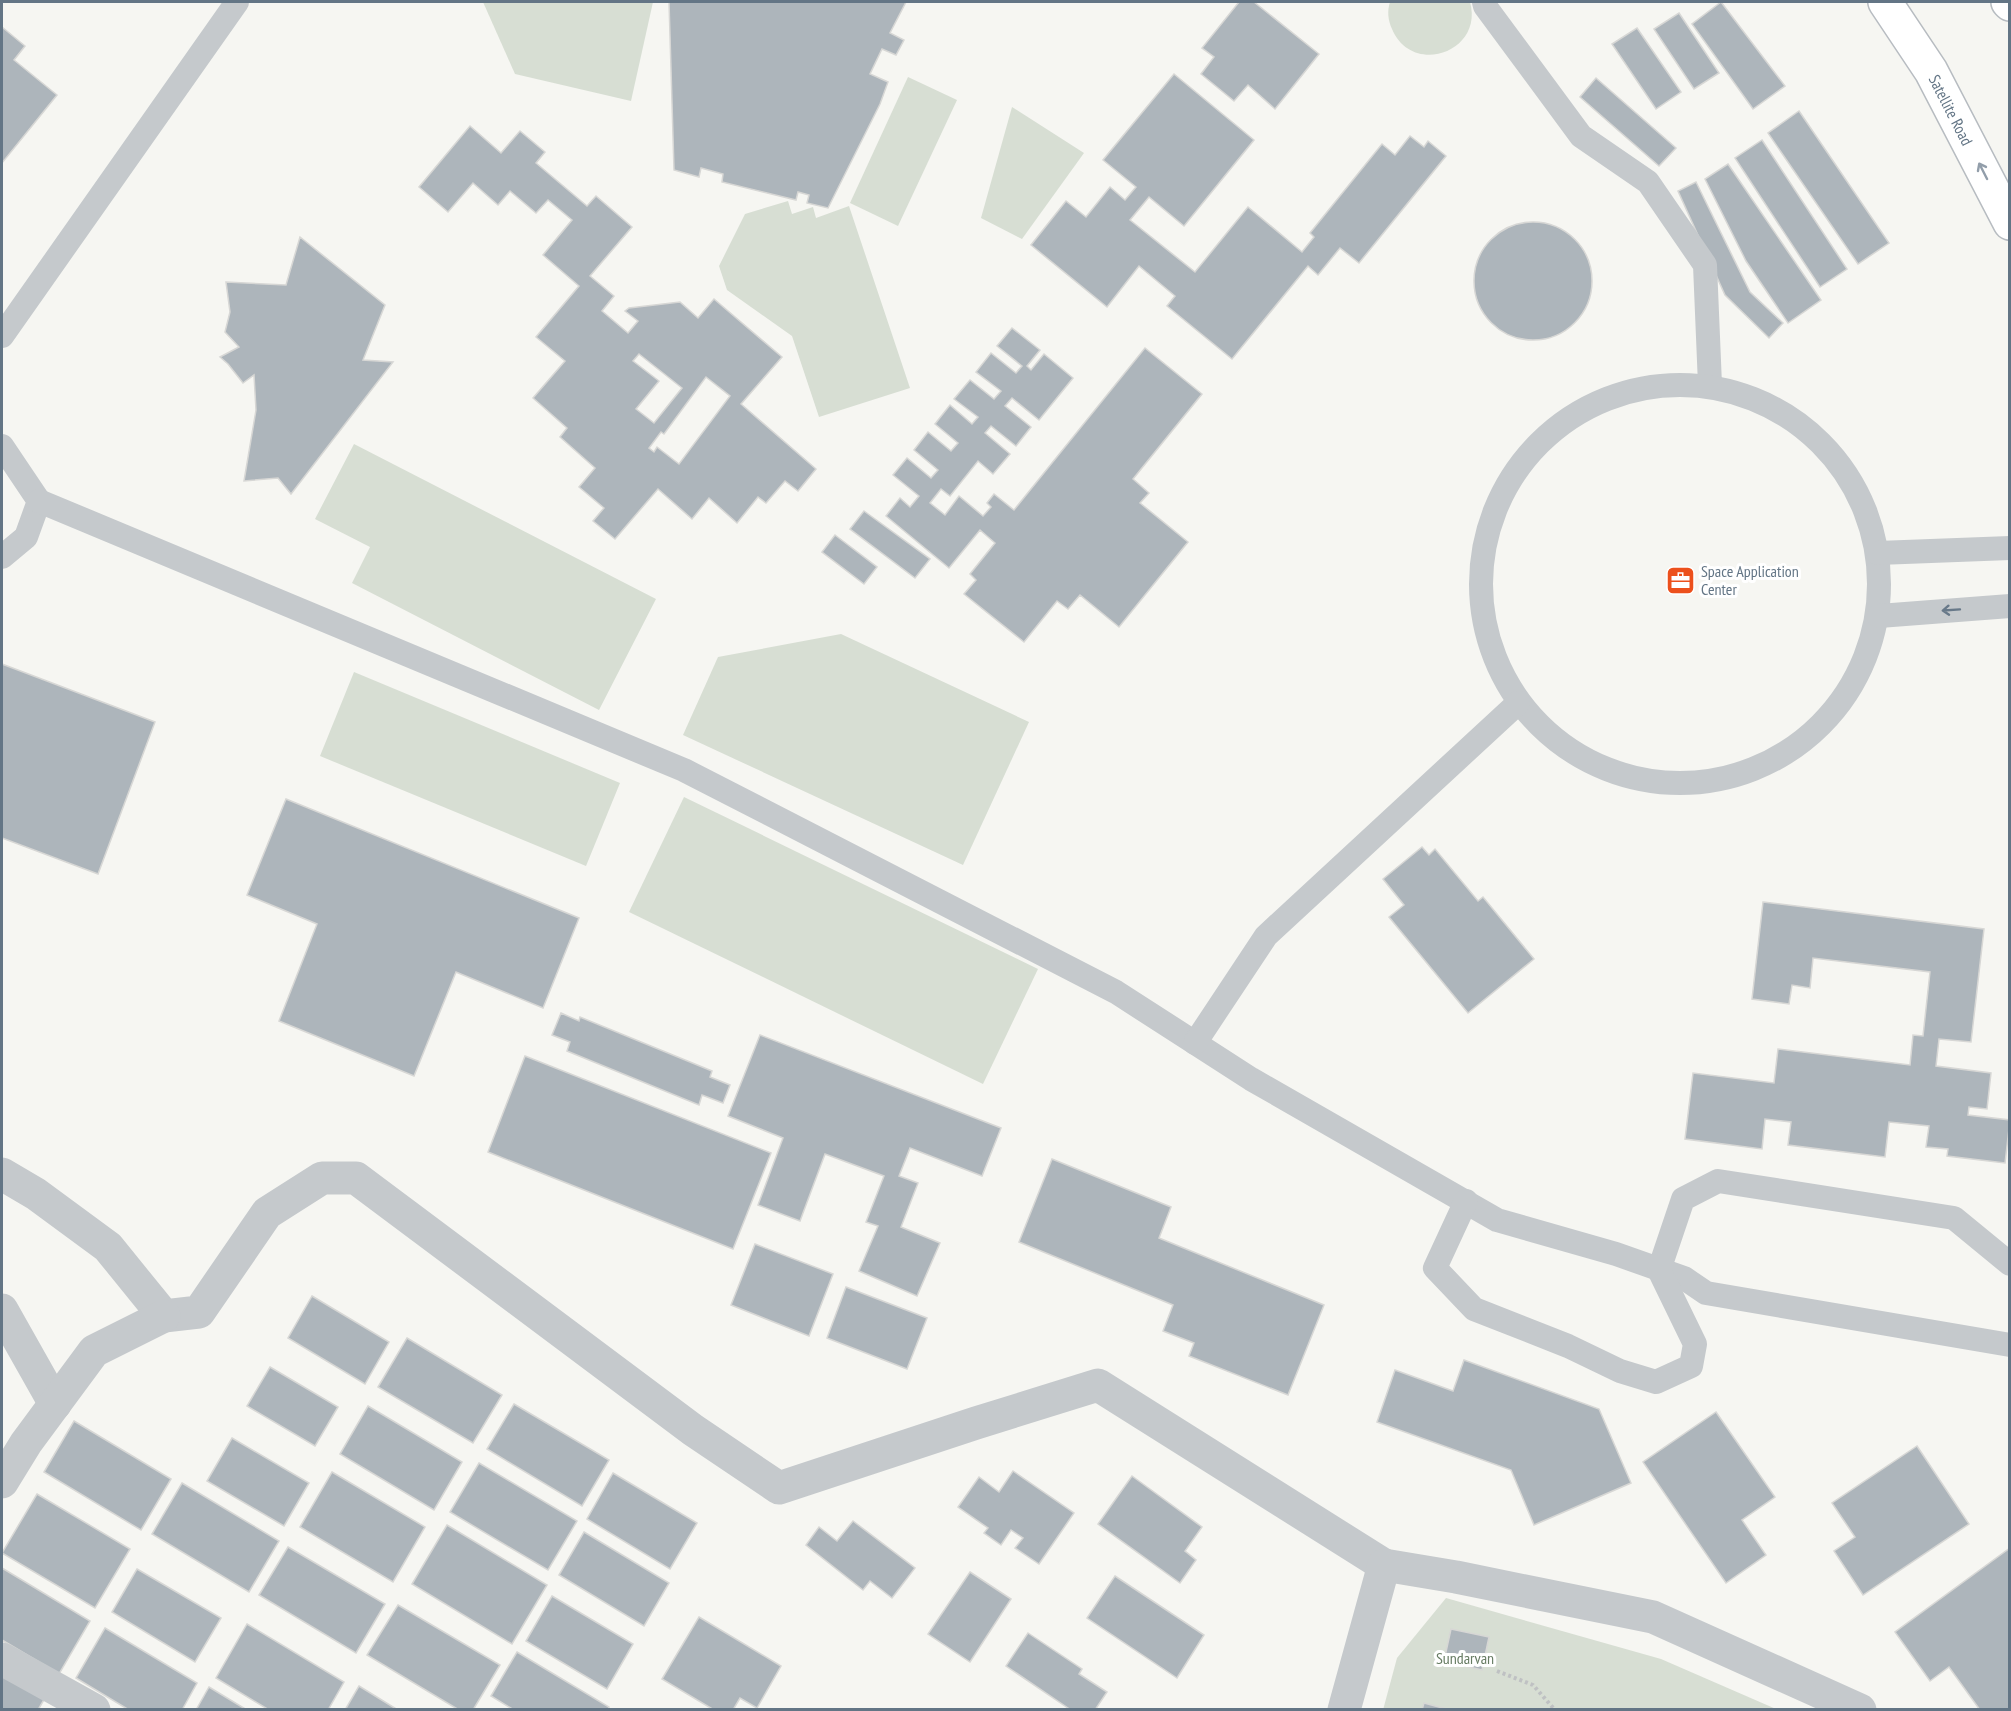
<svg xmlns="http://www.w3.org/2000/svg" width="2011" height="1711" viewBox="0 0 2011 1711" font-family="'PT Sans Narrow',sans-serif">
	<style>
		.green { fill: #d7ded3 }
		.building { fill: #adb5bb; stroke: #d7d7d5; stroke-width: 1.5; fill-rule: evenodd }
		.lines { fill: none; stroke-linecap: round; stroke-linejoin: round }
		.secondary-casing { stroke: #b7bcc1; stroke-width: 36 }
		.path { stroke: #bfc1c3; stroke-width: 4; stroke-dasharray: 3 3; stroke-linecap: butt }
		.lane { stroke: #c5c9cc; stroke-width: 24 }
		.street { stroke: #c5c9cc; stroke-width: 33 }
		.secondary { stroke: #fff; stroke-width: 33 }
		.oneway { stroke: #929eaa }
		.oneway2 { stroke: #687989 }
		.labels { text-anchor: middle; stroke-width: 6; stroke-linejoin: round; paint-order: stroke }
		.street-label { font-size: 16px; fill: #637585; stroke: #fff }
		.poi-label { font-size: 16px; fill: #637585; stroke: #fff; text-anchor: start }
		.park-label { font-size: 16px; fill: #677c63; stroke: #fff }
	</style>
	<rect width="100%" height="100%" fill="#f6f6f2"/>
	<g class="green">
		<path d="M483 2H653L631 101 515 74Z"/>
		<path d="M1390 2H1470C1484 52 1412 77 1392 29 1388 20 1387 11 1390 2Z"/>
		<path d="M908 77 957 100 898 226 850 203Z"/>
		<path d="M1012 107 1084 153 1022 239 981 218Z"/>
		<path d="M788 201 792 214 813 207 816 218 849 206 910 388 819 417 792 336 727 290 719 266 745 214Z"/>
		<path d="M354 444 656 599 599 710 352 583 370 547 315 519Z"/>
		<path d="M841 634 1029 722 963 865 683 735 718 657Z"/>
		<path d="M354 672 620 783 586 866 320 756Z"/>
		<path d="M684 797 1038 969 983 1084 629 912Z"/>
		<path d="M1446 1598 1661 1659 1776 1709 1383 1710 1397 1658Z"/>
	</g>
	<g class="building">
		<path d="M669 2H906L890 33 904 40 896 55 882 49 870 74 888 82 880 104 828 208 807 203 809 195 798 192 796 200 722 182 723 174 701 168 699 177 674 170Z"/>
		<path d="M1239 2H1254L1319 54 1275 109 1248 85 1234 101 1201 74 1214 57 1202 48Z"/>
		<path d="M1721 2 1785 86 1753 109 1692 24Z"/>
		<path d="M1679 13 1719 73 1694 89 1654 29Z"/>
		<path d="M2 27 25 46 14 60 57 95 2 163Z"/>
		<path d="M1637 28 1681 92 1656 109 1612 44Z"/>
		<path d="M1174 74 1254 140 1184 226 1149 197 1130 220 1195 272 1248 207 1302 252 1314 237 1310 233 1382 144 1395 155 1410 136 1424 147 1428 141 1446 156 1359 263 1340 248 1318 275 1308 266 1232 359 1167 306 1175 296 1139 266 1107 307 1031 245 1066 201 1086 217 1110 187 1125 200 1136 187 1103 160Z"/>
		<path d="M1596 78 1676 148 1659 166 1580 97Z"/>
		<path d="M1799 111 1889 243 1858 264 1768 133Z"/>
		<path d="M470 126 501 153 520 131 545 152 536 163 587 206 596 196 632 227 590 276 614 296 602 311 628 333 638 321 625 311 629 308 680 302 698 318 714 299 782 357 741 404 816 469 798 491 785 481 766 503 758 497 737 523 709 498 692 519 658 489 615 539 593 521 604 508 579 487 595 468 560 437 567 428 533 398 565 361 536 337 579 286 543 255 572 220 548 200 536 213 510 191 498 205 473 183 448 212 419 187ZM639 354 682 388 654 423 636 409 659 381 633 361ZM706 377 730 396 679 464 657 447 654 452 649 448 661 432 664 434Z"/>
		<path d="M1762 140 1847 269 1820 287 1735 158Z"/>
		<path d="M1728 164 1821 300 1788 323 1746 261 1705 179Z"/>
		<path d="M1696 182 1750 292 1783 323 1769 338 1725 295 1678 191Z"/>
		<circle cx="1533" cy="281" r="59"/>
		<path d="M300 237 385 305 363 360 393 362 291 494 278 478 244 481 256 410 254 375 243 383 228 364 220 357 239 347 225 332 230 312 226 282 286 285Z"/>
		<path d="M1012 328 1040 350 1027 366 1031 370 1044 354 1073 378 1039 420 1012 398 1005 406 1031 427 1016 446 991 426 985 433 1010 454 993 474 978 461 950 496 941 489 930 503 945 515 959 496 983 516 991 507 987 503 994 494 1014 510 1145 348 1202 394 1133 479 1149 493 1140 503 1188 542 1119 627 1080 595 1068 609 1057 601 1024 642 964 594 976 580 970 574 995 543 980 530 949 568 886 516 900 498 910 507 919 496 893 475 907 458 931 478 938 470 914 450 928 432 951 451 958 443 935 424 950 405 972 424 978 417 954 399 970 380 994 399 1001 391 976 372 991 353 1016 373 1022 366 997 346Z"/>
		<path d="M864 511 930 559 915 578 850 529Z"/>
		<path d="M835 535 877 567 864 584 822 552Z"/>
		<path d="M2 664 155 722 98 874 2 838Z"/>
		<path d="M286 799 579 918 543 1008 456 972 414 1076 279 1021 317 924 247 895Z"/>
		<path d="M1422 847 1429 855 1435 849 1478 901 1483 897 1534 959 1468 1013 1389 917 1404 905 1383 879Z"/>
		<path d="M1763 902 1984 929 1971 1042 1939 1039 1936 1066 1991 1073 1987 1109 1969 1107 1968 1115 2010 1120 2005 1163 1947 1156 1948 1149 1926 1147 1929 1126 1889 1122 1885 1157 1788 1145 1791 1122 1765 1119 1762 1149 1685 1139 1693 1073 1774 1083 1778 1049 1910 1065 1913 1035 1923 1036 1930 972 1813 958 1810 988 1792 985 1789 1004 1752 999Z"/>
		<path d="M561 1013 579 1021 580 1017 712 1071 710 1077 730 1085 723 1103 702 1095 699 1105 567 1051 570 1042 552 1035Z"/>
		<path d="M760 1035 1001 1128 982 1176 910 1148 899 1176 918 1183 901 1227 940 1243 917 1296 859 1271 878 1226 866 1222 884 1176 825 1154 800 1221 758 1205 783 1138 728 1116Z"/>
		<path d="M525 1056 771 1153 733 1249 488 1152Z"/>
		<path d="M1052 1159 1171 1207 1159 1238 1324 1305 1288 1395 1189 1356 1194 1343 1163 1331 1173 1305 1019 1242Z"/>
		<path d="M755 1244 833 1274 809 1336 731 1305Z"/>
		<path d="M846 1287 927 1318 907 1369 827 1338Z"/>
		<path d="M312 1296 389 1342 365 1384 288 1338Z"/>
		<path d="M407 1338 502 1395 473 1443 378 1387Z"/>
		<path d="M1464 1360 1599 1409 1631 1483 1534 1525 1511 1470 1377 1422 1395 1370 1453 1391Z"/>
		<path d="M270 1367 338 1407 315 1446 247 1406Z"/>
		<path d="M514 1404 609 1460 582 1506 487 1449Z"/>
		<path d="M368 1406 462 1462 434 1510 340 1454Z"/>
		<path d="M1716 1412 1775 1497 1742 1520 1766 1555 1726 1583 1643 1462Z"/>
		<path d="M74 1421 171 1479 141 1530 44 1472Z"/>
		<path d="M232 1438 309 1483 284 1526 207 1481Z"/>
		<path d="M1917 1446 1969 1524 1863 1595 1834 1551 1855 1537 1832 1503Z"/>
		<path d="M479 1463 577 1521 548 1570 450 1512Z"/>
		<path d="M1013 1471 1074 1513 1039 1564 1015 1548 1023 1538 1011 1530 1001 1545 984 1533 988 1528 958 1507 979 1477 999 1492Z"/>
		<path d="M332 1472 425 1527 393 1582 300 1527Z"/>
		<path d="M613 1473 697 1523 670 1569 587 1519Z"/>
		<path d="M1132 1476 1202 1527 1185 1551 1196 1560 1180 1583 1098 1524Z"/>
		<path d="M182 1483 279 1541 249 1592 152 1534Z"/>
		<path d="M37 1494 130 1549 95 1608 2 1553Z"/>
		<path d="M853 1521 915 1568 892 1598 870 1581 863 1590 806 1545 819 1527 837 1541Z"/>
		<path d="M447 1525 547 1585 512 1644 412 1584Z"/>
		<path d="M584 1532 669 1583 644 1626 559 1575Z"/>
		<path d="M288 1547 385 1604 356 1653 259 1595Z"/>
		<path d="M2010 1548V1710H1980L1949 1667 1930 1681 1895 1632Z"/>
		<path d="M2 1568 90 1621 59 1674 2 1640Z"/>
		<path d="M137 1569 221 1618 195 1662 112 1612Z"/>
		<path d="M970 1572 1011 1599 970 1662 928 1634Z"/>
		<path d="M1115 1576 1204 1635 1177 1678 1087 1618Z"/>
		<path d="M552 1596 633 1644 607 1689 526 1641Z"/>
		<path d="M398 1605 500 1665 473 1710H459L367 1655Z"/>
		<path d="M699 1617 781 1666 757 1708 740 1698 733 1710H714L662 1679Z"/>
		<path d="M247 1624 344 1682 328 1710H269L216 1678Z"/>
		<path d="M105 1628 197 1683 182 1710H129L76 1678Z"/>
		<path d="M1451 1629 1489 1637 1482 1670 1444 1661Z"/>
		<path d="M1028 1633 1082 1669 1079 1674 1107 1692 1095 1710H1071L1006 1666Z"/>
		<path d="M517 1652 609 1707 608 1710H514L491 1696Z"/>
		<path d="M2 1671 45 1698 38 1710H2Z"/>
		<path d="M359 1686 398 1710H345Z"/>
		<path d="M209 1687 247 1710H196Z"/>
		<path d="M1424 1703 1450 1710H1422Z"/>
	</g>
	<g class="lines">
		<defs>
			<g id="secondary">
				<path d="M1885 2 1931 71 2010 223"/>
				<path d="M2008 2 2010 4"/>
			</g>
		</defs>
		<use href="#secondary" class="secondary-casing"/>
		<path class="path" d="M1497 1671 1533 1685 1555 1710"/>
		<g class="lane">
			<path d="M1484 2 1485 6 1581 136 1648 182 1705 265 1710 385"/>
			<path d="M2 336 237 2"/>
			<circle cx="1680" cy="584" r="199"/>
			<path d="M2 446 39 501 26 537 2 557"/>
			<path d="M39 501 684 770 1116 992 1251 1079 1497 1220 1616 1254 1684 1278 1706 1293 2010 1345"/>
			<path d="M1878 553 2010 548"/>
			<path d="M1879 616 2010 606"/>
			<path d="M1195 1043 1266 936 1518 703"/>
			<path d="M1466 1201 1435 1268 1474 1309 1568 1346 1620 1371 1656 1382 1691 1366 1695 1344 1659 1270 1683 1199 1718 1181 1954 1218 2010 1264"/>
		</g>
		<g class="street">
			<path d="M2 1174 36 1194 108 1247 164 1316 199 1312 267 1213 322 1178H356L693 1430 779 1488 976 1423 1098 1385 1384 1565"/>
			<path d="M2 1310 55 1404"/>
			<path d="M2 1482 26 1443 94 1351 164 1316"/>
			<path d="M2 1659 94 1710"/>
			<path d="M1344 1710 1384 1565 1456 1577 1653 1617 1860 1710"/>
		</g>
		<use href="#secondary" class="secondary"/>
	</g>
	<defs><path id="oneway-shaft" d="M-6 0H5M1.5-3L5.5 0L1.5 3" fill="none" stroke-width="1.6" stroke-linecap="round" stroke-linejoin="round" transform="scale(1.5)"/></defs>
	<use class="oneway" href="#oneway-shaft" transform="translate(1983 171) rotate(-117)"/>
	<use class="oneway2" href="#oneway-shaft" transform="translate(1951 610) rotate(176)"/>
	<defs>
		<symbol id="office-square" viewBox="-11 -11 22 22"><rect x="-9" y="-9" width="18" height="18" rx="4" fill="#ec501c" stroke="#fff"/><path d="M-6-3h4V-5.5h4V-3h4V5H-6ZM-1-4.5V-3h2v-1.5ZM-6 0V1H6V0Z" fill="#fff"/></symbol>
	</defs>
	<g fill-rule="evenodd">
		<use href="#office-square" x="1664" y="564" width="33" height="33"/>
	</g>
	<g class="labels">
		<g class="street-label">
			<text transform="translate(1951 110) rotate(63)" y="6">Satellite Road</text>
		</g>
		<g class="poi-label">
			<text x="1701" y="577">Space Application<tspan x="1701" dy="18">Center</tspan></text>
		</g>
		<g class="park-label">
			<text x="1465" y="1664">Sundarvan</text>
		</g>
	</g>
	<rect width="2011" height="1711" fill="none" stroke="#637585" stroke-width="6"/>
</svg>
